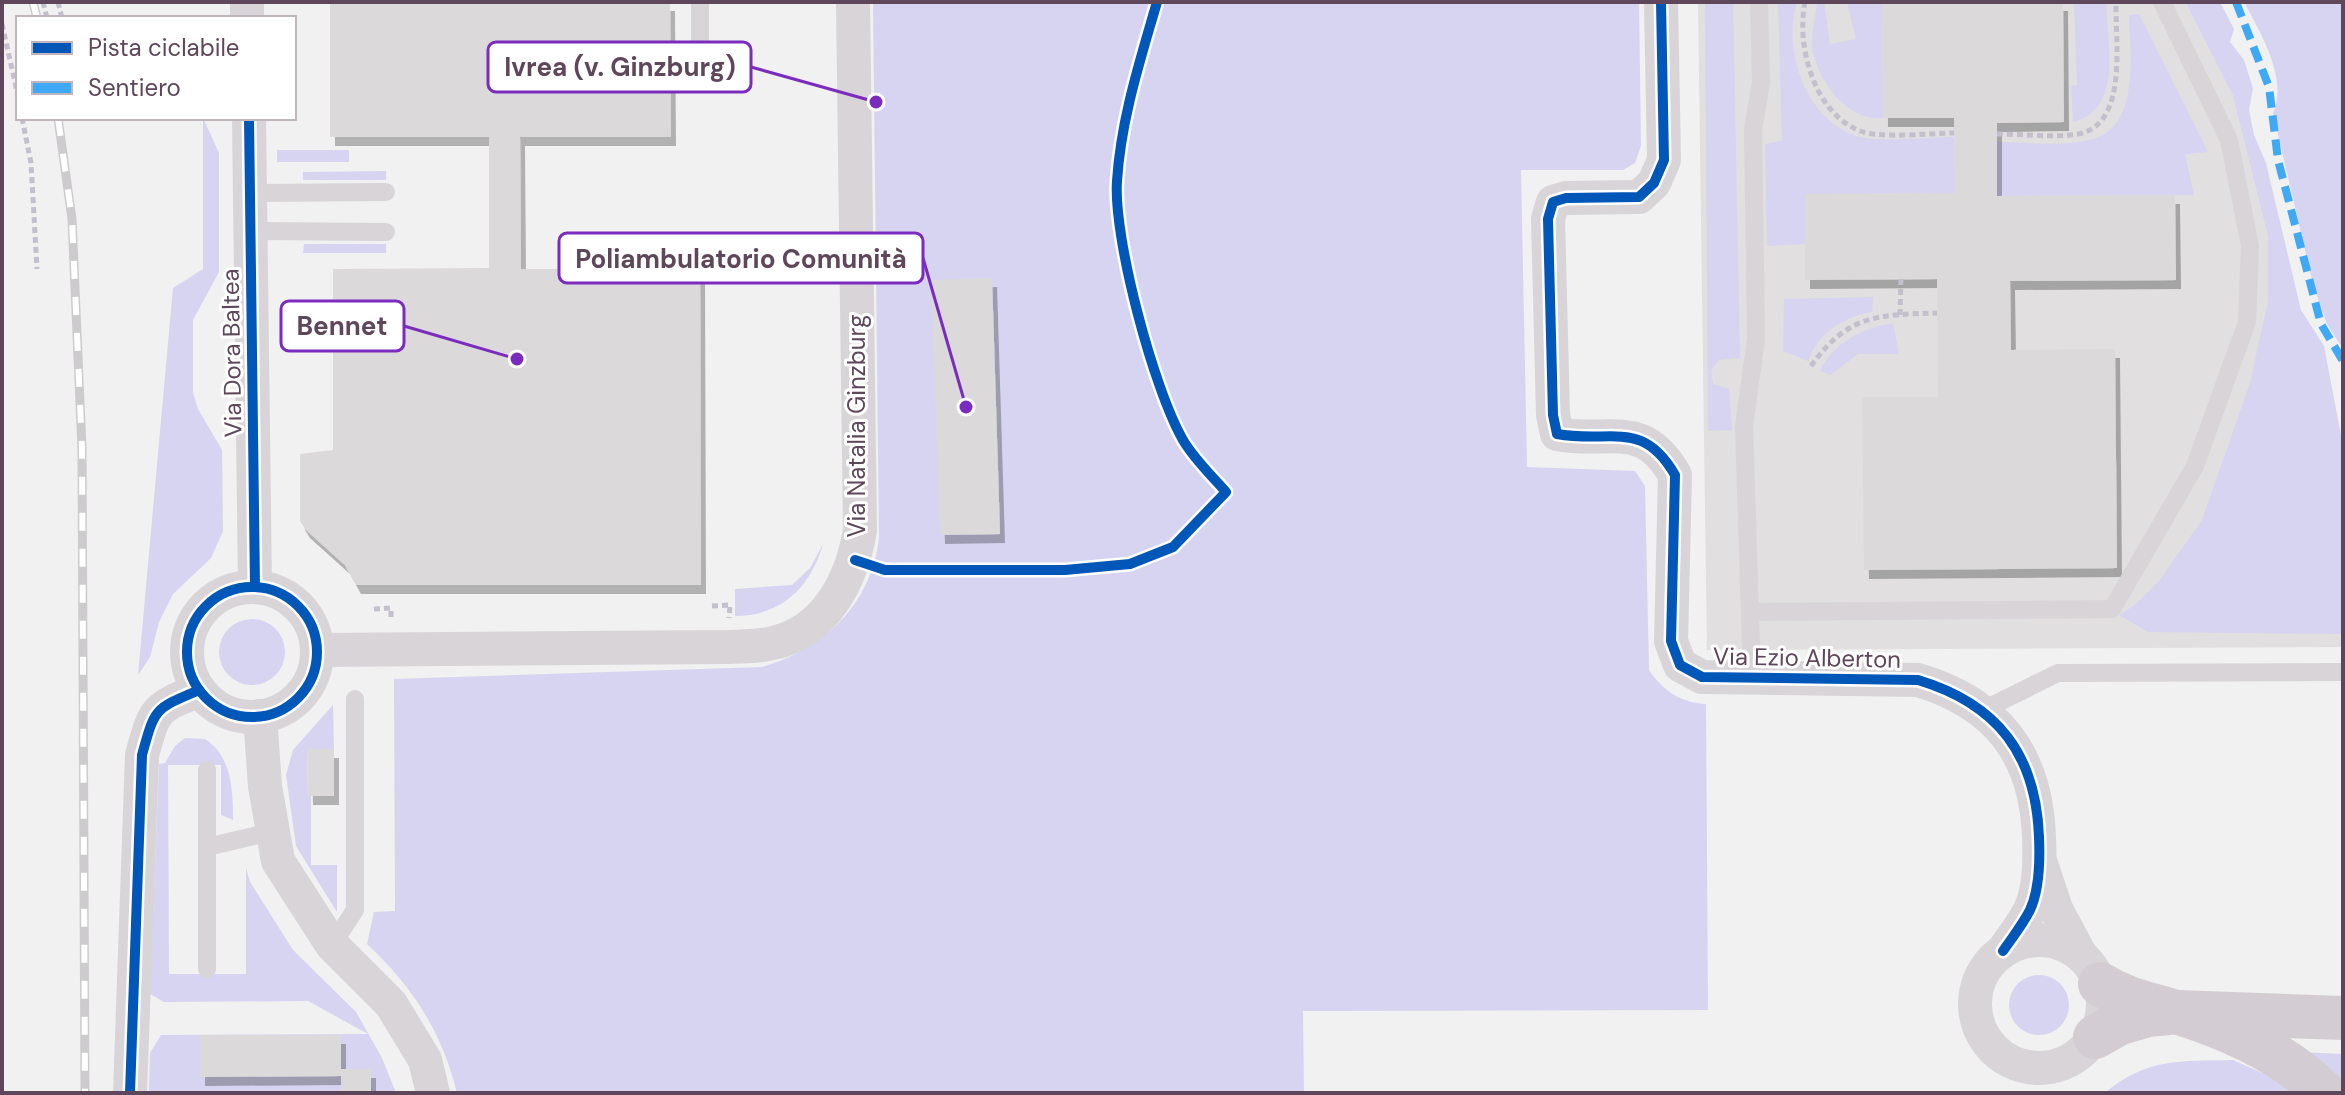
<svg xmlns="http://www.w3.org/2000/svg" width="2345" height="1095" viewBox="0 0 2345 1095" font-family="'DM Sans',sans-serif">
	<style>
		.education { fill: #e1dfdf }
		.green { fill: #d6d4f0 }
		.building { fill: #dcd9db; filter: url(#shadow) }
		.lines { fill: none; stroke-linecap: round; stroke-linejoin: round }
		.path { stroke: #c4bfcc; stroke-width: 5; stroke-dasharray: 6 4; stroke-linecap: butt }
		.service { stroke: #d8d4d8; stroke-width: 18 }
		.minor { stroke: #d8d4d8; stroke-width: 34 }
		.primary { stroke: #d3ccd2; stroke-width: 44 }
		.rail-casing { stroke: #cecbce; stroke-width: 9 }
		.rail { stroke: #fff; stroke-width: 6; stroke-dasharray: 18; stroke-linecap: butt }
		.quiet { stroke: #3fa9f5; stroke-width: 8; stroke-dasharray: 16 8; stroke-linecap: butt }
		.cycleway-casing { stroke: #fff; stroke-width: 15 }
		.cycleway { stroke: #0057b8; stroke-width: 10 }
		.labels { text-anchor: middle; stroke-width: 6; stroke-linejoin: round; paint-order: stroke }
		.street-label { font-size: 24px; fill: #5e475a; stroke: #fff }
		.leader { fill: none; stroke: #7b2cbf; stroke-width: 3 }
		.callout-dot { fill: #7b2cbf; stroke: #fff; stroke-width: 3 }
		.callout { fill: #fff; stroke: #7b2cbf; stroke-width: 3 }
		.callout-label { font-size: 26px; text-anchor: middle; font-weight: bold; fill: #5e475a }
	</style>
	<defs>
		<filter id="shadow"><feDropShadow dx="5" dy="9" stdDeviation="0" flood-color="#0004"/></filter>
	</defs>
	<rect width="100%" height="100%" fill="#f0f1f0"/>
	<path class="education" d="M1698 2H2185L2233 96 2262 179 2343 468V647L1707 650Z"/>
	<g class="green">
		<path d="M873 2H1639L1641 146 1635 163 1623 170H1521L1527 467 1635 471 1645 486 1649 670C1662 690 1681 703 1706 704L1708 1010 1303 1011 1304 1093H457C442 1032 413 987 367 944L374 912 395 911 394 679 762 667C825 649 872 603 879 537Z"/>
		<path d="M1705 2H1733L1740 358 1719 360 1711 370 1713 384 1729 389 1732 430 1708 431Z"/>
		<path d="M1778 2H1797C1782 49 1805 119 1856 136 1880 143 1928 137 1954 137L1955 193 1805 194V244L1767 246 1765 144 1782 141Z"/>
		<path d="M1817 2H1824L1830 44 1856 39 1847 2H1882L1883 118C1847 122 1817 80 1812 47 1811 33 1816 16 1817 2Z"/>
		<path d="M2074 2H2106C2107 41 2124 110 2073 122L2071 86 2077 85Z"/>
		<path d="M2185 2H2220L2234 29 2230 42 2244 60 2253 88 2249 110 2254 135 2266 163 2301 310 2324 346 2343 446V634L2148 632 2119 615 2135 605 2159 581 2202 520 2250 383 2268 301V236L2233 96Z"/>
		<path d="M2244 2H2343V349L2327 324 2313 284 2273 113C2289 80 2260 32 2244 2Z"/>
		<path d="M2139 14 2208 152 2185 154 2194 195 1997 196V142C2026 142 2062 147 2090 140 2141 129 2130 52 2129 15Z"/>
		<path d="M203 118 219 153V272L193 320V393L198 409 222 450 223 531 211 558 173 594 159 622 150 657 138 675 173 288 203 269Z"/>
		<rect x="277" y="150" width="72" height="12"/>
		<path d="M386 171V180H303V172Z"/>
		<path d="M304 244H386V253H303Z"/>
		<path d="M1873 297 1872 312C1843 317 1818 333 1808 361L1783 351 1784 299Z"/>
		<path d="M1893 324 1899 354H1858L1830 375 1820 371C1832 344 1864 326 1893 324Z"/>
		<path d="M823 544C811 587 781 616 735 616V589L792 585 810 568Z"/>
		<circle cx="252" cy="652" r="33"/>
		<path d="M333 705 334 749H307L308 795 311 796V865H337V912L296 846 286 775 293 750Z"/>
		<path d="M185 738 205 739C232 756 233 791 233 820L221 815V765H168L169 974H246V868L250 882 293 950 356 1012 382 1058 396 1093H149L150 1053 161 1035 368 1034 308 1001 164 1002 150 994 159 764 165 763 175 746Z"/>
		<circle cx="2039" cy="1005" r="30"/>
		<path d="M2299 1052 2343 1054V1091Z"/>
		<path d="M2233 1060 2278 1080 2296 1093H2105C2146 1058 2181 1061 2233 1060Z"/>
	</g>
	<g class="building">
		<path d="M330 2H670L671 137H520L521 269H700L701 585H356L345 565 305 529 300 521V454L333 450V269L489 268V137H330Z"/>
		<path d="M1882 2H2063L2064 122 1997 123V196L2175 195 2176 280 2010 281 2011 350 2115 349 2117 568 1864 570 1862 397H1938L1937 279 1805 280V194L1955 193 1954 118H1883Z"/>
		<path d="M992 278 1000 534 940 535 931 280Z"/>
		<path d="M307 749H334V796H308Z"/>
		<path d="M200 1035H341V1069H371V1093H341V1076L200 1077Z"/>
	</g>
	<g class="lines">
		<g class="path">
			<path d="M43 2 47 18"/>
			<path d="M58 2 62 18"/>
			<path d="M1805 2C1796 46 1814 113 1860 131 1882 139 1930 133 1954 133"/>
			<path d="M2 24 18 96"/>
			<path d="M22 118 31 163 37 269"/>
			<path d="M1997 134C2022 134 2053 138 2078 134 2129 125 2115 40 2116 2"/>
			<path d="M1900 315 1901 279"/>
			<path d="M1811 366C1848 314 1878 315 1937 313"/>
			<path d="M883 569 1065 570 1130 564 1173 547 1226 492C1212 476 1194 459 1183 440 1154 390 1113 238 1117 181 1121 119 1140 61 1157 2"/>
			<path d="M712 606 730 605 729 618"/>
			<path d="M374 609 391 608V617"/>
		</g>
		<g class="service">
			<path d="M700 73V2"/>
			<path d="M249 193 386 192"/>
			<path d="M250 231 386 232"/>
			<path d="M1751 612 2112 609 2195 466 2247 322 2250 246 2229 140 2162 2"/>
			<path d="M1752 677 1744 426 1756 339 1753 130 1761 82 1759 2"/>
			<path d="M1981 711 2058 673 2343 672"/>
			<path d="M207 770V969"/>
			<path d="M207 847 271 832"/>
			<path d="M332 945 355 910V699"/>
		</g>
		<g class="minor">
			<path d="M247 2V18"/>
			<path d="M1661 2 1664 160 1654 183 1639 197 1566 198 1553 202 1548 219 1553 415 1557 434C1611 444 1642 418 1675 475L1671 641 1680 665 1702 677 1918 680C1998 704 2036 755 2039 837 2040 860 2040 889 2030 910 2023 924 2012 938 2003 951"/>
			<path d="M249 118 255 587"/>
			<circle cx="252" cy="652" r="65"/>
			<path d="M317 650 728 647C743 646 759 647 773 643 827 631 852 579 860 530L853 2"/>
			<path d="M260 716 265 786 278 861 332 945 391 1004 425 1060 433 1093"/>
			<path d="M2041 864 2056 909 2080 954"/>
			<circle cx="2039" cy="1004" r="64"/>
			<path d="M130 1093 142 755C155 708 154 709 199 690"/>
		</g>
		<g class="primary">
			<path d="M2100 984C2132 1003 2150 1003 2182 1014 2232 1030 2287 1055 2324 1093"/>
			<path d="M2095 1037 2120 1023 2148 1015 2177 1012 2343 1018"/>
		</g>
		<defs>
			<g id="rail">
				<path d="M33 2 37 18"/>
				<path d="M58 118 72 219 82 449 85 1093"/>
			</g>
		</defs>
		<use href="#rail" class="rail-casing"/>
		<use href="#rail" class="rail"/>
		<path class="quiet" d="M2236 2 2269 87 2278 160 2321 324 2343 361"/>
		<defs>
			<g id="cycleway">
				<path d="M1661 2 1664 160 1654 183 1639 197 1566 198 1553 202 1548 219 1553 415 1557 434C1611 444 1642 418 1675 475L1671 641 1680 665 1702 677 1918 680C1998 704 2036 755 2039 837 2040 860 2040 889 2030 910 2023 924 2012 938 2003 951"/>
				<path d="M249 118 255 587"/>
				<path d="M855 560 885 570H1065L1130 564 1173 547 1226 492C1212 476 1194 459 1183 440 1154 390 1113 238 1117 181 1121 119 1140 61 1157 2"/>
				<circle cx="252" cy="652" r="65"/>
				<path d="M130 1093 142 755C155 708 154 709 199 690"/>
			</g>
		</defs>
		<use href="#cycleway" class="cycleway-casing"/>
		<use href="#cycleway" class="cycleway"/>
	</g>
	<g class="labels">
		<g class="street-label">
			<text transform="translate(232 353) rotate(-91)" y="8">Via Dora Baltea</text>
			<text transform="translate(857 426) rotate(-90)" y="8">Via Natalia Ginzburg</text>
			<text transform="translate(1807 658) rotate(1)" y="8">Via Ezio Alberton</text>
		</g>
	</g>
	<path class="leader" d="M876 102L751 67M966 407L923 258M517 359L404 326"/>
	<g class="callout-dot">
		<circle cx="876" cy="102" r="8"/>
		<circle cx="966" cy="407" r="8"/>
		<circle cx="517" cy="359" r="8"/>
	</g>
	<g class="callout">
		<rect x="488" y="42" width="263" height="50" rx="8"/>
		<rect x="559" y="233" width="364" height="50" rx="8"/>
		<rect x="281" y="301" width="123" height="50" rx="8"/>
	</g>
	<g class="callout-label">
		<text x="620" y="76">Ivrea (v. Ginzburg)</text>
		<text x="741" y="268">Poliambulatorio Comunità</text>
		<text x="342" y="335">Bennet</text>
	</g>
	<rect width="2345" height="1095" fill="none" stroke="#5e475a" stroke-width="8"/>
	<rect x="16" y="16" width="280" height="104" fill="#ffffff" stroke="#bfb5bd" stroke-width="2"/>
	<rect x="32" y="42" width="40" height="12" fill="#0057b8" stroke="#bfb5bd" stroke-width="2"/>
	<text x="88" y="56" font-size="24" fill="#5e475a">Pista ciclabile</text>
	<rect x="32" y="82" width="40" height="12" fill="#3fa9f5" stroke="#bfb5bd" stroke-width="2"/>
	<text x="88" y="96" font-size="24" fill="#5e475a">Sentiero</text>
</svg>
